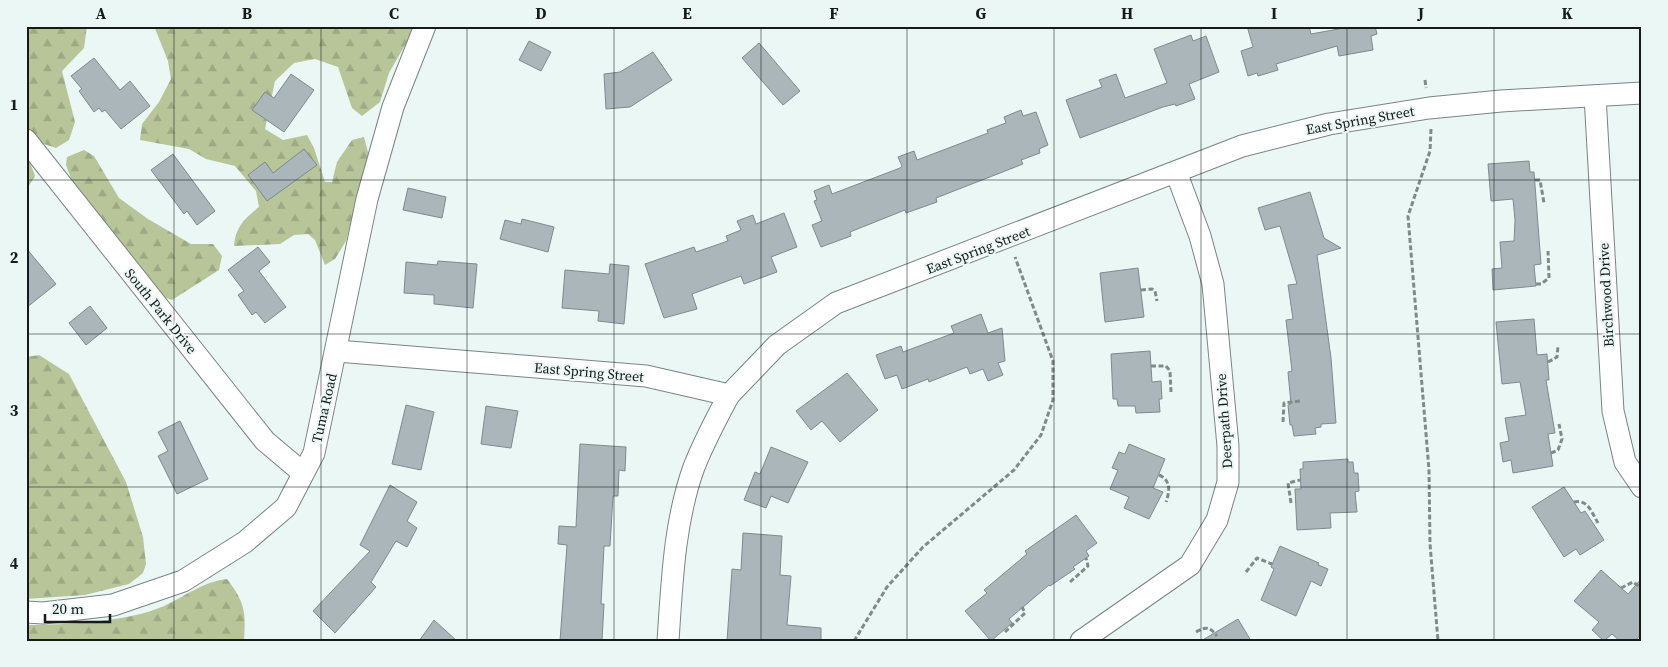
<svg xmlns="http://www.w3.org/2000/svg" width="1668" height="667" viewBox="0 0 1668 667" font-family="'Source Serif 4',serif">
	<style>
		.forest { fill: url(#forest-firs) }
		.building { fill: #aab6b9; stroke: #7f8a8d }
		.lines { fill: none; stroke-linecap: round; stroke-linejoin: round }
		.street-casing { stroke: #798583; stroke-width: 23 }
		.path { stroke: #828a89; stroke-width: 3; stroke-dasharray: 5 2.5; stroke-linecap: butt }
		.street { stroke: #fff; stroke-width: 21 }
		.grid { fill: none; stroke: #161a19; stroke-width: 1; stroke-opacity: 0.55 }
		.labels { text-anchor: middle; stroke-width: 4; stroke-linejoin: round; paint-order: stroke }
		.street-label { font-size: 14px; fill: #161a19; stroke: #eaf7f5 }
		.neatline { fill: none; stroke: #161a19; stroke-width: 2 }
		.grid-label { font-size: 16px; text-anchor: middle; font-weight: bold; fill: #161a19 }
	</style>
	<defs>
		<pattern id="forest-firs" width="22" height="20" patternUnits="userSpaceOnUse" patternTransform="scale(1.25)"><rect width="22" height="20" fill="#b7c599"/><path d="M5 1l3.5 6h-7zM16 11l3.5 6h-7z" fill="#9da983"/></pattern>
	</defs>
	<rect width="100%" height="100%" fill="#eaf7f5"/>
	<g class="forest">
		<path d="M26 26H87L84 48 62 71 75 122 69 140 56 148 38 142 26 128Z"/>
		<path d="M154 26H416L389 73 380 102 362 116 352 108 338 67 315 59 294 63 275 81 265 129 283 140 307 135 314 148 325 182H332L337 162 352 140 364 137 369 156 346 241 335 259 325 265 315 240 308 234 294 235 280 244 234 246C235 227 245 218 259 207L256 191 235 166 206 159 189 149 140 140 142 124 159 102 171 79 168 61Z"/>
		<path d="M84 150 94 156 119 198 148 219 191 244H213L222 256 219 270 172 300 161 296 72 181 66 165 67 157Z"/>
		<path d="M26 152 35 176 26 190Z"/>
		<path d="M39 355 69 374 126 482 143 537 146 564 143 573 129 584 85 595 26 599V357Z"/>
		<path d="M227 579C245 603 246 611 244 641H26V625C65 625 128 622 164 606 186 596 202 582 227 579Z"/>
	</g>
	<g class="building">
		<path d="M1247 26H1309L1311 34 1344 28 1343 26H1375L1377 34 1371 36 1373 50 1339 56 1337 46 1276 64 1278 70 1258 76 1257 73 1248 76 1241 51 1253 47Z"/>
		<path d="M1191 35 1193 41 1206 36 1219 72 1189 84 1195 99 1176 106 1175 104 1163 107 1080 138 1066 100 1102 87 1099 80 1116 74 1125 98 1167 83 1154 49Z"/>
		<path d="M529 41 551 52 541 71 519 60Z"/>
		<path d="M759 43 800 91 783 105 742 58Z"/>
		<path d="M653 52 672 80 630 107 606 109 604 74 620 72Z"/>
		<path d="M94 58 120 90 130 81 150 106 121 129 105 110 102 112 99 108 94 112 79 91 82 89 71 76Z"/>
		<path d="M291 74 314 90 284 132 252 110 265 92 274 98Z"/>
		<path d="M1021 110 1023 116 1036 112 1048 145 1039 149 1040 153 1021 160 1023 164 936 198 937 202 906 213 905 210 850 232 851 236 821 247 812 225 822 221 814 201 817 200 814 191 829 185 832 194 900 168 902 166 898 157 914 151 917 160 988 133 987 130 1006 123 1004 117Z"/>
		<path d="M304 149 317 165 267 201 248 175 265 162 273 173Z"/>
		<path d="M173 154 215 211 197 225 187 211 184 214 151 170Z"/>
		<path d="M1529 161 1530 172H1534L1541 264 1534 265 1536 286 1493 290 1492 269 1502 268 1500 242 1514 241 1515 220 1513 199 1491 201 1488 164Z"/>
		<path d="M408 188 446 197 442 218 403 210Z"/>
		<path d="M1310 192 1324 238 1341 248 1317 255 1331 358 1336 423 1321 424V427L1315 428 1316 434 1294 436 1292 425H1290L1288 405 1291 404 1288 372 1292 371 1286 320 1293 319 1288 285 1297 284 1280 226 1265 230 1258 208Z"/>
		<path d="M784 213 797 247 771 257 777 272 744 284 741 276 692 294 697 309 664 318 645 264 694 247 696 252 728 241 726 236 741 230 737 221 753 215 756 224Z"/>
		<path d="M522 219 554 227 548 252 500 239 505 220 521 224Z"/>
		<path d="M258 247 270 262 259 271 286 307 265 323 256 312 252 315 238 295 244 291 228 270Z"/>
		<path d="M26 248 56 284 26 308Z"/>
		<path d="M438 261 477 264 473 308 434 304V295L404 293 406 262 437 265Z"/>
		<path d="M610 264 629 266 624 324 598 321 599 311 562 308 565 270 609 274Z"/>
		<path d="M1138 268 1144 317 1105 322 1100 273Z"/>
		<path d="M90 306 107 328 86 345 69 323Z"/>
		<path d="M981 314 988 333 1002 328 1005 361 998 363 1003 375 988 381 983 369 970 374 967 367 929 382 928 379 902 389 897 375 885 379 876 355 901 346 903 352 954 333 951 326Z"/>
		<path d="M1534 319 1537 355 1547 354 1549 380H1546L1555 433 1548 434 1553 466 1513 473 1511 460 1503 462 1500 443 1509 441 1505 418 1526 415 1520 382 1502 384 1496 322Z"/>
		<path d="M1150 351 1152 382 1161 381 1162 399H1159L1160 412 1136 413 1135 406H1118L1117 399H1113L1111 354Z"/>
		<path d="M847 373 878 410 840 442 822 421 811 430 796 411Z"/>
		<path d="M406 405 434 412 421 470 392 464Z"/>
		<path d="M486 406 518 411 511 448 481 444Z"/>
		<path d="M180 421 208 479 177 494 158 456 168 451 158 432Z"/>
		<path d="M580 444 626 447 625 471 619 470 618 496H613L610 546H604L601 604H604L602 640 560 641 567 545 558 544 559 526 576 527Z"/>
		<path d="M1129 444 1165 459 1153 488 1163 492 1149 519 1124 508 1129 497 1110 489 1118 470 1112 468 1119 452 1125 454Z"/>
		<path d="M771 447 808 462 788 503 771 496 766 508 744 500 755 472 760 474Z"/>
		<path d="M1348 459V462H1353L1354 473H1358L1359 491 1355 492 1357 512 1330 513 1331 528 1297 530 1295 489H1301L1300 469H1303V462Z"/>
		<path d="M390 485 417 502 407 521 417 528 407 547 396 541 371 582 376 587 335 633 313 611 370 551 360 545Z"/>
		<path d="M1564 487 1581 513 1585 511 1604 540 1580 555 1576 549 1564 557 1532 507Z"/>
		<path d="M1076 515 1097 543 1086 551 1089 556 1073 567 1075 569 1050 586 1049 585 1009 619 1012 623 991 641 965 611 987 593 984 590 1027 554 1025 551Z"/>
		<path d="M743 533 782 536 780 575 791 576 787 625 821 628V641H727L732 569 741 570Z"/>
		<path d="M1280 546 1319 563 1318 565 1328 569 1321 586 1311 581 1296 616 1261 600 1274 569 1271 567Z"/>
		<path d="M1601 570 1628 594 1642 578V633L1635 641H1620L1612 634 1604 641 1592 630 1599 622 1574 601Z"/>
		<path d="M1238 619 1251 641H1201Z"/>
		<path d="M434 620 457 641H419Z"/>
	</g>
	<g class="lines">
		<defs>
			<g id="street">
				<path d="M1595 96 1613 411 1625 462 1642 487"/>
				<path d="M26 140 265 441 303 473"/>
				<path d="M337 351 646 376 729 395 777 345 836 303 1242 146 1329 124 1429 108 1501 101 1642 93"/>
				<path d="M26 612 43 613 113 605 183 581 245 542 286 507 314 453 367 199 393 107 425 26"/>
				<path d="M668 641C672 583 674 522 694 467 704 442 716 419 729 395"/>
				<path d="M1081 641 1190 565 1217 520 1228 482V446L1213 284 1200 236 1176 172"/>
			</g>
		</defs>
		<use href="#street" class="street-casing"/>
		<g class="path">
			<path d="M1425 80 1426 88"/>
			<path d="M1431 129 1430 151 1408 216 1429 470 1430 544 1438 641"/>
			<path d="M1535 180H1540L1544 203"/>
			<path d="M1536 284H1541L1549 278 1548 251"/>
			<path d="M1141 290 1152 289 1155 291 1157 301"/>
			<path d="M1548 362 1557 357 1558 346"/>
			<path d="M1151 366H1166L1170 371 1171 392"/>
			<path d="M1283 422 1284 403 1300 401"/>
			<path d="M1551 453 1558 450 1562 439 1559 424"/>
			<path d="M1159 475C1171 480 1170 491 1166 502"/>
			<path d="M1574 502C1588 499 1592 513 1598 523"/>
			<path d="M1291 503 1288 483 1300 480"/>
			<path d="M1246 572 1257 558 1272 564"/>
			<path d="M1070 582 1088 566 1086 558"/>
			<path d="M1621 588 1633 582 1642 588"/>
			<path d="M1005 632 1025 613 1022 607"/>
			<path d="M1196 632C1206 626 1210 627 1217 636"/>
			<path d="M854 641 887 587 923 547 1014 470 1041 435 1053 400V361L1015 257"/>
		</g>
		<use href="#street" class="street"/>
	</g>
	<path class="grid" d="M174 26V641M321 26V641M467 26V641M614 26V641M761 26V641M907 26V641M1054 26V641M1201 26V641M1347 26V641M1494 26V641M26 180H1642M26 334H1642M26 487H1642"/>
	<g class="labels">
		<g class="street-label">
			<text transform="translate(1360 120) rotate(-10)" y="5">East Spring Street</text>
			<text transform="translate(978 250) rotate(-21)" y="5">East Spring Street</text>
			<text transform="translate(1606 295) rotate(-93)" y="5">Birchwood Drive</text>
			<text transform="translate(161 311) rotate(51)" y="5">South Park Drive</text>
			<text transform="translate(589 372) rotate(5)" y="5">East Spring Street</text>
			<text transform="translate(324 408) rotate(-77)" y="5">Tuma Road</text>
			<text transform="translate(1224 421) rotate(-94)" y="5">Deerpath Drive</text>
		</g>
	</g>
	<rect width="1668" height="667" fill="none" stroke="#eaf7f5" stroke-width="55"/>
	<path d="M45 614v8h65v-8" fill="none" stroke="#161a19" stroke-width="2.5"/>
	<text x="52" y="614" font-size="15" fill="#161a19" stroke="#eaf7f5" stroke-width="4" paint-order="stroke">20 m</text>
	<rect x="28" y="28" width="1612" height="612" class="neatline"/>
	<g class="grid-label">
		<text x="101" y="19">A</text>
		<text x="247" y="19">B</text>
		<text x="394" y="19">C</text>
		<text x="541" y="19">D</text>
		<text x="687" y="19">E</text>
		<text x="834" y="19">F</text>
		<text x="981" y="19">G</text>
		<text x="1127" y="19">H</text>
		<text x="1274" y="19">I</text>
		<text x="1421" y="19">J</text>
		<text x="1567" y="19">K</text>
		<text x="14" y="110">1</text>
		<text x="14" y="263">2</text>
		<text x="14" y="416">3</text>
		<text x="14" y="569">4</text>
	</g>
</svg>
